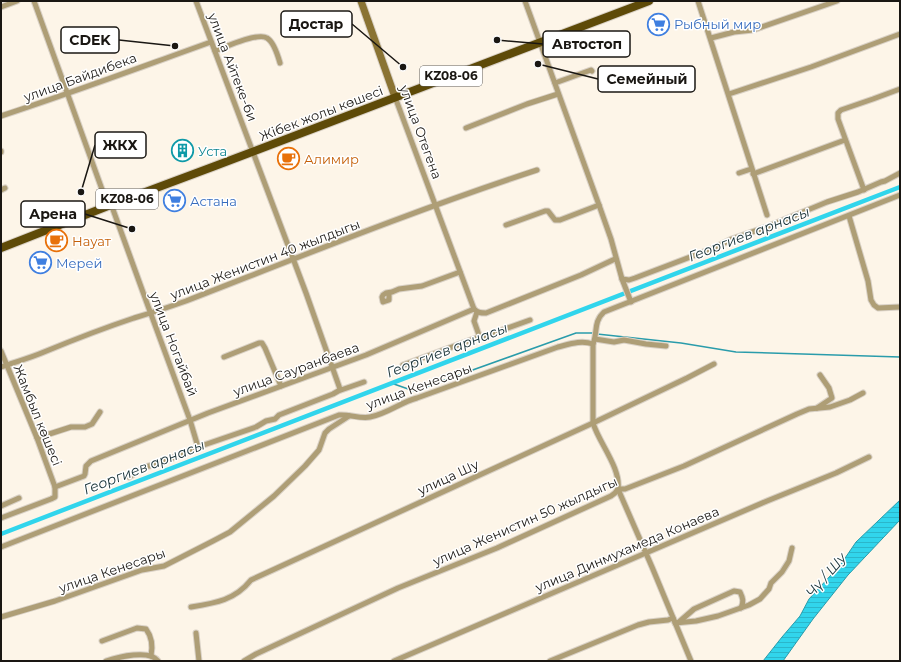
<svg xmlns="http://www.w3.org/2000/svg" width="901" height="662" viewBox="0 0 901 662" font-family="Montserrat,sans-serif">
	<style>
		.water { fill: url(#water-rules); stroke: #2a9cab }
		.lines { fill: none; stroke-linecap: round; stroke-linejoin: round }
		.stream { stroke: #2a9cab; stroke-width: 1.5 }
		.canal { stroke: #31d5ec; stroke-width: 4.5 }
		.minor-casing { stroke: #d9d1c6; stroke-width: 7 }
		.secondary-casing { stroke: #d9d1c6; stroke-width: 9 }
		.trunk-casing { stroke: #d9d1c6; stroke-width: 10 }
		.minor { stroke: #ae9e76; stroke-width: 5 }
		.secondary { stroke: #8a7333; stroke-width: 7 }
		.trunk { stroke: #5e4a08; stroke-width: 8 }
		.labels { text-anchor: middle; stroke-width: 3; stroke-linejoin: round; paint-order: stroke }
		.shield { fill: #fff; stroke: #5f5d5a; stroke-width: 1 }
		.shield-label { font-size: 12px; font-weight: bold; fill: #1a1713 }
		.shop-label { font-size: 13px; fill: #366cbe; stroke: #fff; text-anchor: start }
		.street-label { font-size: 13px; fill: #1a1713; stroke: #fff }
		.culture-label { font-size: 13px; fill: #0d838f; stroke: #fff; text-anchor: start }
		.food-label { font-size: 13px; fill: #c56008; stroke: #fff; text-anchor: start }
		.water-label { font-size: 14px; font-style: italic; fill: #193237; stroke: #fff }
		.leader { fill: none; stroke: #1a1713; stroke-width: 1.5 }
		.callout-dot { fill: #1a1713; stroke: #fff; stroke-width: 1.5 }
		.callout { fill: #fff; stroke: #1a1713; stroke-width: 1.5 }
		.callout-label { font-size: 14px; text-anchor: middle; font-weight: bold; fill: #1a1713 }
	</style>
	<defs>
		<pattern id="water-rules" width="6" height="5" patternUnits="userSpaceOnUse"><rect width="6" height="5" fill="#31d5ec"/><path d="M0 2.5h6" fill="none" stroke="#2bb6ca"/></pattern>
	</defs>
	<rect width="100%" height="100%" fill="#fdf5e8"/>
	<path class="water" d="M900 500V520L848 575 813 619 783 661H763L782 637 800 616 809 599 841 564 856 542Z"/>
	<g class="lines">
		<g class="stream">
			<path d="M597 334 681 343 736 352 900 357"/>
			<path d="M391 383 414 391 576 333H593"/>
		</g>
		<path class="canal" d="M1 534 900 187"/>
		<defs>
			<g id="minor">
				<path d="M34 1 108 206"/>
				<path d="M196 1 306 293 340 389 341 390 364 382"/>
				<path d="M525 1 599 205 611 239 622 279 631 302"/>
				<path d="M698 1 767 215"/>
				<path d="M1 7 17 1"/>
				<path d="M711 38 734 32 753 30 837 1"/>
				<path d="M215 51C225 47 258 32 267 38 274 42 278 56 280 63"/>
				<path d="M555 83 591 70 592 71"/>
				<path d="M729 94 811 67 900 34"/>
				<path d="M395 97 474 309"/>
				<path d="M1 116C72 93 141 67 211 42"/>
				<path d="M466 128 527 104 558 94"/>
				<path d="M1 151V152"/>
				<path d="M739 173 751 169"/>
				<path d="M753 174 845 140"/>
				<path d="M1 190 5 188"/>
				<path d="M864 190 838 119V113L841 110 873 99 900 89"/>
				<path d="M111 204 148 306 190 420 198 447"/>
				<path d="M45 216 50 229"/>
				<path d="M849 216 868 281 871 300 874 305 878 308 900 307"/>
				<path d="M506 225 545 211H548L555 220H560L599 205"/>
				<path d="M622 279 629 280 635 278 714 248 732 239 769 226 827 202 858 192 881 182 885 181 900 173"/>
				<path d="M389 293V300L383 302 382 297 383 295 386 293 392 292 399 289 422 286 460 272"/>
				<path d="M474 309C478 313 481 313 486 313L581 275 615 259"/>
				<path d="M477 312 474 321 480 338 530 320"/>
				<path d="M595 339 614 342 624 340 646 344 666 346"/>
				<path d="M1 351 37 438 55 487V497L51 499 1 518"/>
				<path d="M224 357 259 343H262L265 348 281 386"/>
				<path d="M403 365 479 337"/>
				<path d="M1 367C15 362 30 358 44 352 73 340 104 328 134 318 151 313 169 307 186 301 302 256 418 209 537 170"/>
				<path d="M817 408 832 398 829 388 820 375"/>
				<path d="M37 438 71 427H85L92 424 100 412"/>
				<path d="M129 477 145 467 161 463 198 447 256 427 266 421 275 419 279 415 333 394 340 390"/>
				<path d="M55 487 84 476 85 474 86 466 91 461 208 413 366 355 474 309"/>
				<path d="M618 489H625L684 466 797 414 809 409 830 407 850 400 863 393"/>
				<path d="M1 506 19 498"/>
				<path d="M1 547 339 415C349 414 360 419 370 417 387 414 401 402 417 398L558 347C570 344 581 340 593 344"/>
				<path d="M191 607C216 603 235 600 251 580L593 423 687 378 714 364"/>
				<path d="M1 617 55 601 142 570 164 566 213 541 230 532 274 496 305 466 319 450 325 433 329 429 349 416"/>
				<path d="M679 622 694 609 734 591 740 592C743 598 744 602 741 608"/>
				<path d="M675 623 696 621 718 616 749 605 760 599 769 589 771 583 782 572 789 561 792 548"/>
				<path d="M196 633 199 661"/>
				<path d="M102 641 137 628 146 629C152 637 153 646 151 656"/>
				<path d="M106 661C118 657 150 649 158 661"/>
				<path d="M244 661 256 654 398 588 497 548 611 496 615 493 618 489"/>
				<path d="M394 661 767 501 836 473 869 457"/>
				<path d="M550 661 638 625 649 622 668 620 673 618"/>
				<path d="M691 661 652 567 618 489C621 468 599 443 593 423V344C598 332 593 322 604 312L900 195"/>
			</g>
			<path id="secondary" d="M361 1 395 97"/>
			<path id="trunk" d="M1 248 108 206 215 166 649 1"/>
		</defs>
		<use href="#minor" class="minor-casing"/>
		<use href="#secondary" class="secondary-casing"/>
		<use href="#trunk" class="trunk-casing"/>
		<use href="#minor" class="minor"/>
		<use href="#secondary" class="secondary"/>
		<use href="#trunk" class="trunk"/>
	</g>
	<defs>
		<symbol id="supermarket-ring" viewBox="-11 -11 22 22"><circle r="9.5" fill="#fff" stroke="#3f7fe0" stroke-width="1.5"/><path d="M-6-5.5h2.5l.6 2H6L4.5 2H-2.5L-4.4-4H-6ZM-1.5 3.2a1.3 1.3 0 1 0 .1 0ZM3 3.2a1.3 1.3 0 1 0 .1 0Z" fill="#3f7fe0"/></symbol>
		<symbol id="building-ring" viewBox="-11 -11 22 22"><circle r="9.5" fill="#fff" stroke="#0f9aa8" stroke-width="1.5"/><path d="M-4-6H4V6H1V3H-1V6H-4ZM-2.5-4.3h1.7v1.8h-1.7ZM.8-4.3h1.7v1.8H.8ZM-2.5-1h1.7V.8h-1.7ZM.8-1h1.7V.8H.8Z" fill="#0f9aa8"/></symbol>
		<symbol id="cafe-ring" viewBox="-11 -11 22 22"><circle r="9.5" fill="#fff" stroke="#e8710a" stroke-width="1.5"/><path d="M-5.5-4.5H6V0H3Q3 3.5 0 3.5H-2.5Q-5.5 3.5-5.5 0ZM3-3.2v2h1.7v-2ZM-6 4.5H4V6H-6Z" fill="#e8710a"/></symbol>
	</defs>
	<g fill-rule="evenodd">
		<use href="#supermarket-ring" x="646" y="12" width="25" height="25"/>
		<use href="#building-ring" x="170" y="138" width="25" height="25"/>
		<use href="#cafe-ring" x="276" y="146" width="25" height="25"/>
		<use href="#supermarket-ring" x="162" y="188" width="25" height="25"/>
		<use href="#cafe-ring" x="44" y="228" width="25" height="25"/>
		<use href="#supermarket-ring" x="28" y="250" width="25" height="25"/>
	</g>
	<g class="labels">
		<g class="shield">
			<rect x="420" y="66" width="62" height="20" rx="3"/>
			<rect x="96" y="189" width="62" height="20" rx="3"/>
		</g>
		<g class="shield-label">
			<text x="451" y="80">KZ08-06</text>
			<text x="127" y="203">KZ08-06</text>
		</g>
		<g class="shop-label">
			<text x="674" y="29">Рыбный мир</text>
			<text x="190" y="206">Астана</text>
			<text x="56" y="268">Мерей</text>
		</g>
		<g class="street-label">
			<text transform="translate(233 67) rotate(69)" y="5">улица Айтеке-би</text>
			<text transform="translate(80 77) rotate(-20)" y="5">улица Байдибека</text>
			<text transform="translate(321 113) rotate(-21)" y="5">Жібек жолы көшесі</text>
			<text transform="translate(421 132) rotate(70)" y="5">улица Отегена</text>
			<text transform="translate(265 259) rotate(-21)" y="5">улица Женистин 40 жылдыгы</text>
			<text transform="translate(174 344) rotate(69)" y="5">улица Ногайбай</text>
			<text transform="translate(296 369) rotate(-20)" y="5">улица Сауранбаева</text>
			<text transform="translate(419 386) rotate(-20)" y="5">улица Кенесары</text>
			<text transform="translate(38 415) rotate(68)" y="5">Жамбыл көшесі</text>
			<text transform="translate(448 477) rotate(-25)" y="5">улица Шу</text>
			<text transform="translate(525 521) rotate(-24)" y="5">улица Женистин 50 жылдыгы</text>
			<text transform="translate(627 549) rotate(-23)" y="5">улица Динмухамеда Конаева</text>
			<text transform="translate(112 570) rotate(-19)" y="5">улица Кенесары</text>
		</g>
		<g class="culture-label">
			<text x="198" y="156">Уста</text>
		</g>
		<g class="food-label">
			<text x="304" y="164">Алимир</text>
			<text x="72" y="246">Науат</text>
		</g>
		<g class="water-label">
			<text transform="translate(749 234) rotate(-21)" y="5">Георгиев арнасы</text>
			<text transform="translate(447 350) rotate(-21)" y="5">Георгиев арнасы</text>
			<text transform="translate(144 467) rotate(-21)" y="5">Георгиев арнасы</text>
			<text transform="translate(826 575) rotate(-49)" y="5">Чү / Шу</text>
		</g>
	</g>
	<path class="leader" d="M403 67L352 24M175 46L119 40M497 40L543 44M538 64L598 79M81 192L95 145M132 229L85 214"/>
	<g class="callout-dot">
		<circle cx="403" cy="67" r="4"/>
		<circle cx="175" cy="46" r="4"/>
		<circle cx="497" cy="40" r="4"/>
		<circle cx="538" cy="64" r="4"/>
		<circle cx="81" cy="192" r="4"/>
		<circle cx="132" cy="229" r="4"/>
	</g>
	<g class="callout">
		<rect x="281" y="11" width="71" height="26" rx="4"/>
		<rect x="61" y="27" width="58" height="26" rx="4"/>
		<rect x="543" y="31" width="87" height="26" rx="4"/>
		<rect x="598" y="66" width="97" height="26" rx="4"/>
		<rect x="95" y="132" width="51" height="26" rx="4"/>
		<rect x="21" y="201" width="64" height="26" rx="4"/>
	</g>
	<g class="callout-label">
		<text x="316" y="29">Достар</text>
		<text x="90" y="45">CDEK</text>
		<text x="587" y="49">Автостоп</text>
		<text x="647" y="84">Семейный</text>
		<text x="120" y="150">ЖКХ</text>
		<text x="53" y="219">Арена</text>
	</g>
	<rect width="901" height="662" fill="none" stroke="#1a1713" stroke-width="4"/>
</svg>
